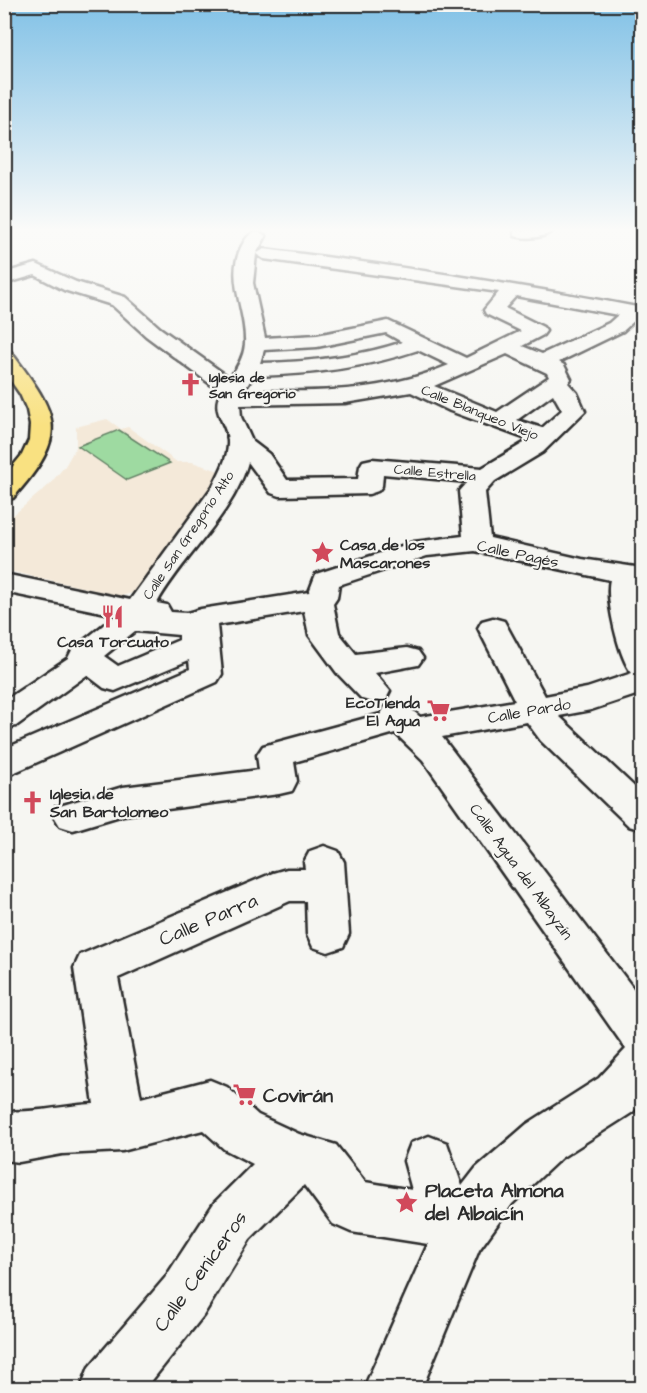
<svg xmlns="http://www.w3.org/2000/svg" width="647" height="1393" viewBox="0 0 647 1393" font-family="'Architects Daughter',sans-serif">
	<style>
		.built { fill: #f4e9d9 }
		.green { fill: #9edaa1; stroke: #648266; stroke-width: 1.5 }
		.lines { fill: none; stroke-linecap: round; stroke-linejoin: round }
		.minor-casing { stroke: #2b2b2b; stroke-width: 5 }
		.major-casing { stroke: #2b2b2b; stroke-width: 5 }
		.minor { fill: #f6f6f2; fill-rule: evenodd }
		.major { fill: #f9e181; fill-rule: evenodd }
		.labels { text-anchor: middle; stroke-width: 4.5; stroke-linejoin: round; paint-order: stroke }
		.far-poi-label { font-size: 14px; font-weight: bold; fill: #2b2b2b; stroke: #f6f6f2; text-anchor: start }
		.far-street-label { font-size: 14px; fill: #2b2b2b; stroke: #f6f6f2 }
		.poi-label { font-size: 16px; font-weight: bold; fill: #2b2b2b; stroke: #f6f6f2; text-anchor: start }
		.street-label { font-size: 16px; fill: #2b2b2b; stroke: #f6f6f2 }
		.near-street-label { font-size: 20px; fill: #2b2b2b; stroke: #f6f6f2 }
		.near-poi-label { font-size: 20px; font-weight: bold; fill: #2b2b2b; stroke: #f6f6f2; text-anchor: start }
	</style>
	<rect width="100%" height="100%" fill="#f6f6f2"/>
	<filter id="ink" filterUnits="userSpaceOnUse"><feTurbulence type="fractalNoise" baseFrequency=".0167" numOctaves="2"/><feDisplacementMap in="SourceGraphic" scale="12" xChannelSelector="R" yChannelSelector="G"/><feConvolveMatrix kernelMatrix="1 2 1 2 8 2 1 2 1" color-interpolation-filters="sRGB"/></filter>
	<g filter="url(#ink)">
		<path class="built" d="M107 419 121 429 128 427 177 462H192L228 474 140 591 121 596 5 570V522L49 485 65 466 76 447V427Z"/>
		<path class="green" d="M119 430 170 463 127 480 78 446Z"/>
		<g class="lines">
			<defs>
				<g id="minor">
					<path d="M258 231 266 236 256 254 264 249C391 265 517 284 642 308V320L636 319 623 331 559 362 564 365 571 379 568 383 577 393 585 411 543 452 495 481 485 492 490 538 582 559 642 568V592L639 591 642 613V693L591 710 559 716 642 794V830L629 826 541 741 527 722 442 737 642 1000V1100L633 1112 561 1158 512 1204 479 1250 422 1388H364L428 1244 351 1232 333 1224 304 1185 250 1239 203 1316 146 1388H81L89 1367 165 1278 214 1203 253 1164 224 1149 203 1130 122 1151 62 1154 19 1162 4 1160V1111C32 1114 66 1105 94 1104L74 968 80 955 273 873 287 869H305L304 862 310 851 324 846 338 851 344 862 349 934 343 947 328 952 313 947 307 934 306 901H290L118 978 141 1098 210 1080 227 1087 258 1115 299 1134 336 1145 365 1182 412 1190 404 1161 411 1143 429 1136 447 1143 462 1186 476 1168 527 1124 599 1078 626 1049 423 760 395 733 294 762 297 781 292 791 279 794 123 815 73 830 60 826 54 816 60 806 123 787 259 770 257 755 263 746 381 714 385 707C401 702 408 706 420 717L515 701 478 628 482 621 493 618 504 621 545 696 587 688 632 673C619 659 605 598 610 580L475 551 427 556 339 585 337 598 333 604 339 633 356 654 407 648 418 651 423 658 418 665 375 673 390 691 386 699 374 702 362 699 337 673 309 635 304 611 217 625 222 674 217 682 4 777V749L190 669 189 660 115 691 104 688 87 675 16 726 4 730V701L68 658 72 650 116 615 4 592V574L130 600 213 486C219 473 229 457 228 441 227 422 210 412 221 392L146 336 112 305 64 290 35 275 4 284V273L36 264 76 282 125 297 160 328 230 378C237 368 244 357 245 344 247 309 223 276 244 242 248 236 251 233 258 231ZM256 254 264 259 499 292 484 310 486 314 521 331 466 358 388 321 317 335 265 338 253 283ZM516 296 618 315 609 323 542 354 522 346 543 335 546 331 543 327 505 308ZM386 333 402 342C358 357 307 362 260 363L264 350 317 347ZM418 350 449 365C383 393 314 392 244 391L253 376C308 375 365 368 418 350ZM507 354 547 373 549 377 497 412 434 386ZM411 392 450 411 529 440 482 468 372 459 363 461 360 466 358 479 287 480 269 454 252 441 241 417 240 405 345 403ZM553 394 562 410 542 428 517 420ZM248 462 271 493 280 496 369 494 378 491 382 486 383 474 467 482 459 491 463 536 414 542 316 574 309 592 201 609 187 613 171 612 167 605 157 603C183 556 234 514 248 462ZM135 631 179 635V640L118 666 104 656Z"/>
					<path d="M514 231H552C544 238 526 239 515 236Z"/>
				</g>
				<path id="major" d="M4 350 11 352C60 417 70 434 13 498L4 501V477L22 455 29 440 30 425 27 410 20 394 4 371Z"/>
			</defs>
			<use href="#minor" class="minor-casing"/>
			<use href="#major" class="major-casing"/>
			<use href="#minor" class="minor"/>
			<use href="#major" class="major"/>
		</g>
	</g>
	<linearGradient id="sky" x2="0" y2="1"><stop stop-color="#81c1e6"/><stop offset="0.54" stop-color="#fbfbf9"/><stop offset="1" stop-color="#fbfbf9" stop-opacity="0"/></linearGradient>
	<rect width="647" height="426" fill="url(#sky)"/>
	<defs>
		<symbol id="church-bare" viewBox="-9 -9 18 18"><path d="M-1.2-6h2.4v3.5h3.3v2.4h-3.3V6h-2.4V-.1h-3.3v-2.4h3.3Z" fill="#d1495b" stroke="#f6f6f2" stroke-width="2.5" paint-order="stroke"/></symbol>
		<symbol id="sight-bare" viewBox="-9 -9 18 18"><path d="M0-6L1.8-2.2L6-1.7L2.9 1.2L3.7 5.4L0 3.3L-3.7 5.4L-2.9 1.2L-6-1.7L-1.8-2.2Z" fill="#d1495b" stroke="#f6f6f2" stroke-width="2.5" paint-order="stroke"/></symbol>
		<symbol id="restaurant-bare" viewBox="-9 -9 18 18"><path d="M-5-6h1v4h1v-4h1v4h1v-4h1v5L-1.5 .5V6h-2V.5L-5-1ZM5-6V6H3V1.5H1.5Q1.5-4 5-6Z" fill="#d1495b" stroke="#f6f6f2" stroke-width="2.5" paint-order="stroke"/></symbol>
		<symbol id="supermarket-bare" viewBox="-9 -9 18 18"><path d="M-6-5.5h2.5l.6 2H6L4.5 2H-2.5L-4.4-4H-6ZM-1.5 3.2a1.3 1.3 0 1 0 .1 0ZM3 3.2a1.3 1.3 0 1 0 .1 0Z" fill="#d1495b" stroke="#f6f6f2" stroke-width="2.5" paint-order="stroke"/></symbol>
	</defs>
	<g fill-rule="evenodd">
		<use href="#church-bare" x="174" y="368" width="33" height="33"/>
		<use href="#sight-bare" x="306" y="536" width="33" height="33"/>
		<use href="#restaurant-bare" x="96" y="600" width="33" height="33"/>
		<use href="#supermarket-bare" x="422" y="694" width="33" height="33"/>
		<use href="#church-bare" x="16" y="786" width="33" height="33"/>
		<use href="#supermarket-bare" x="228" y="1078" width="33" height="33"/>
		<use href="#sight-bare" x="390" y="1186" width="33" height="33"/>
	</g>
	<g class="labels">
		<g class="far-poi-label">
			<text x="209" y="382">Iglesia de<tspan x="209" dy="16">San Gregorio</tspan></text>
		</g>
		<g class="far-street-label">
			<text transform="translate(480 412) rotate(22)" y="5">Calle Blanqueo Viejo</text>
			<text transform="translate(435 472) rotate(5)" y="5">Calle Estrella</text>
			<text transform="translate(188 535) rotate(-56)" y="5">Calle San Gregorio Alto</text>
		</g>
		<g class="poi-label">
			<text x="340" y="550">Casa de los<tspan x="340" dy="18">Mascarones</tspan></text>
			<text x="113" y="647" text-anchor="middle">Casa Torcuato</text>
			<text x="420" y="708" text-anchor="end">EcoTienda<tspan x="420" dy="18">El Agua</tspan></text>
			<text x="50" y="799">Iglesia de<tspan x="50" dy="18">San Bartolomeo</tspan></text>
		</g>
		<g class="street-label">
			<text transform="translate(518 553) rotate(12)" y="6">Calle Pagés</text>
			<text transform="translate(529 710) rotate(-10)" y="6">Calle Pardo</text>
			<text transform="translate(522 871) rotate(54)" y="6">Calle Agua del Albayzín</text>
		</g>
		<g class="near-street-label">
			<text transform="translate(208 919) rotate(-23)" y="7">Calle Parra</text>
			<text transform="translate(200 1271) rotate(-54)" y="7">Calle Ceniceros</text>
		</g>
		<g class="near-poi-label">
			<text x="263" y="1102">Covirán</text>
			<text x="425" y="1197">Placeta Almona<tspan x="425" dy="23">del Albaicín</tspan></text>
		</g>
	</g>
	<rect width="647" height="1393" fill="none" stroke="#f6f6f2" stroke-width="24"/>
	<rect x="12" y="12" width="623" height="1369" fill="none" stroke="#2b2b2b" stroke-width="2" filter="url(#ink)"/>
</svg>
